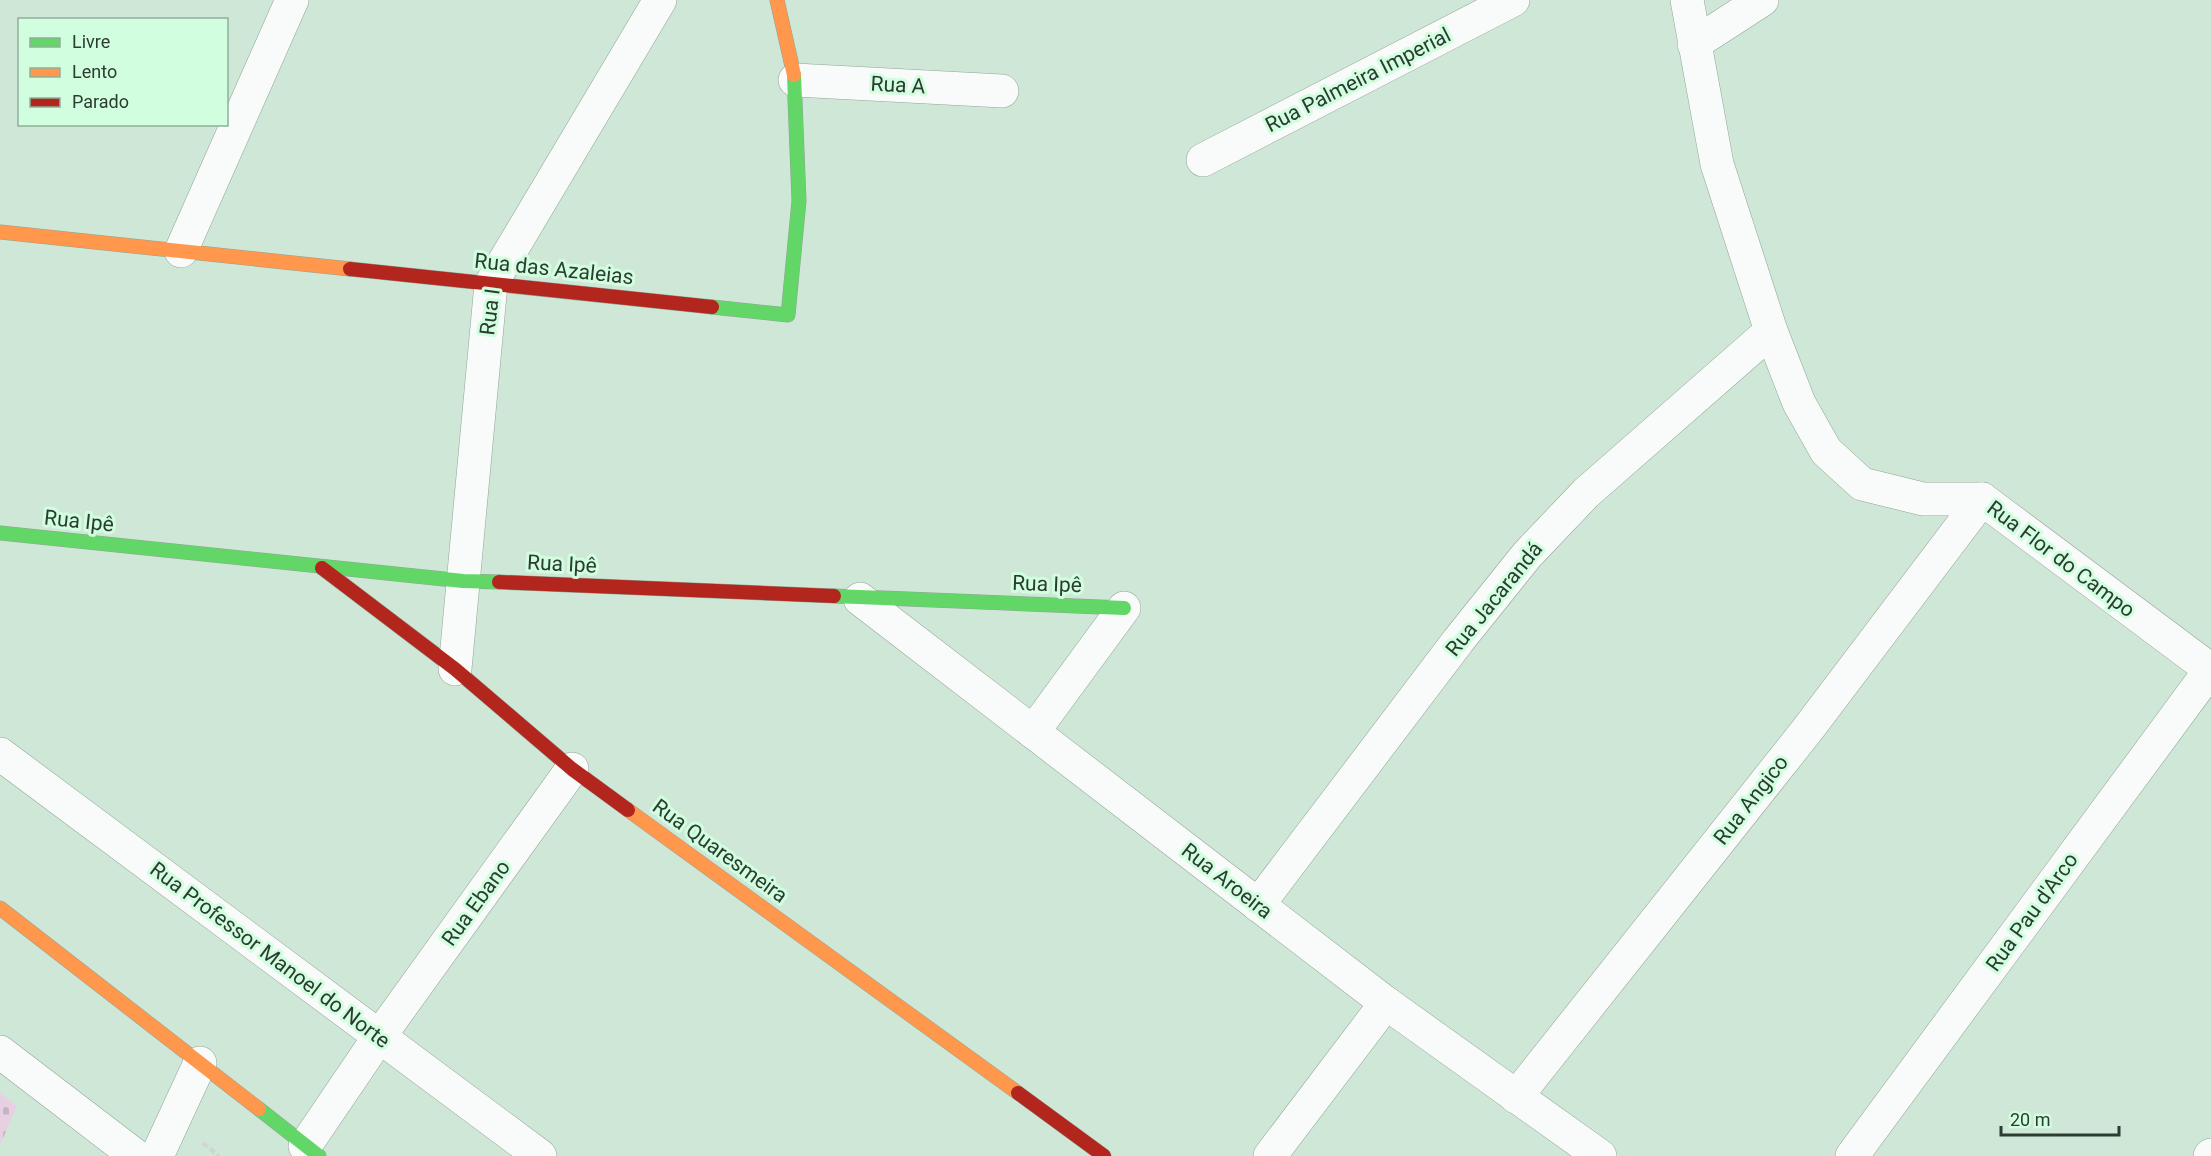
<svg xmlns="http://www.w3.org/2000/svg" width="2211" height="1156" viewBox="0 0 2211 1156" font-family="Roboto,sans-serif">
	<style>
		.cemetery { fill: url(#cemetery-stones) }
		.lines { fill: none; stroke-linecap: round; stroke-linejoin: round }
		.street-casing { stroke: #91a497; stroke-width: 34 }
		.fast-casing { stroke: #91a497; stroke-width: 15 }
		.slow-casing { stroke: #91a497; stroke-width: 15 }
		.jam-casing { stroke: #91a497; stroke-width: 15 }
		.path { stroke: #cfd6d1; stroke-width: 4; stroke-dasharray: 6 3; stroke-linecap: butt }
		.street { stroke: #f8fbf9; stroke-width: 33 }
		.fast { stroke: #63d668; stroke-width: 14 }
		.slow { stroke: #ff974d; stroke-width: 14 }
		.jam { stroke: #b3261e; stroke-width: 14 }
		.labels { text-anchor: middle; stroke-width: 6; stroke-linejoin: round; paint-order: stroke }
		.street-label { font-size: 21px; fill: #2b3c31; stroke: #d2fee0 }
	</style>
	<defs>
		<pattern id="cemetery-stones" width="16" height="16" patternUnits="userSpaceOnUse" patternTransform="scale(1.5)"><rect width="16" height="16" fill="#e7d0e2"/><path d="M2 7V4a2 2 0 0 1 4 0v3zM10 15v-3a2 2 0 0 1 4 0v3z" fill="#c6b4c2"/></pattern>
	</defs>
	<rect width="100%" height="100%" fill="#cfe7d6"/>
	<path class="cemetery" d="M0 1093 17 1106 0 1145Z"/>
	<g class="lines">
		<defs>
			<g id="street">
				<path d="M1687 0 1717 164 1771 331 1799 403 1826 451 1862 484 1923 499H1982L2211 670"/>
				<path d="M1694 44 1762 0"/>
				<path d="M795 80 1002 91"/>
				<path d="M1203 160 1513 0"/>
				<path d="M181 251 292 0"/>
				<path d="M860 599 1386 1003 1600 1156"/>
				<path d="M455 669 491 284 660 0"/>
				<path d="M1033 732 1124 608"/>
				<path d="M0 754 540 1156"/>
				<path d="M1258 905 1458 641 1527 555 1586 493 1771 331"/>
				<path d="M0 1052 136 1156"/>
				<path d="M1516 1097 1808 729 1982 499"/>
				<path d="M305 1146 379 1037 572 769"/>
				<path d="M157 1156 200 1063"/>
				<path d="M1270 1156 1386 1003"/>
				<path d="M1852 1156 2211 669"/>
				<path d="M2210 1156 2211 1155"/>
			</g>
			<g id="fast">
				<path d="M712 307 788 315 799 201 794 75"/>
				<path d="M0 533 463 581 499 582"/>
				<path d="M834 596 1124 608"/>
				<path d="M259 1109 319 1156"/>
			</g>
			<g id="slow">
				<path d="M777 0 794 75"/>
				<path d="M0 232 350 269"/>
				<path d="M628 810 1018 1093"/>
				<path d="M0 908 259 1109"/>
			</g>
			<g id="jam">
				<path d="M350 269 712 307"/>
				<path d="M322 568 455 669 572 769 628 810"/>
				<path d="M499 582 834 596"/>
				<path d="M1018 1093 1104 1156"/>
			</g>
		</defs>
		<use href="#street" class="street-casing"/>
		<use href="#fast" class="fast-casing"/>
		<use href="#slow" class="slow-casing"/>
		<use href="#jam" class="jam-casing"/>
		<path class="path" d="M203 1143 219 1156"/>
		<use href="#street" class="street"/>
		<use href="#fast" class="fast"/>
		<use href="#slow" class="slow"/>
		<use href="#jam" class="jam"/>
	</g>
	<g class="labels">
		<g class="street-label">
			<text transform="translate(1358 80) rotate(-27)" y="7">Rua Palmeira Imperial</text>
			<text transform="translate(898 85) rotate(3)" y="7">Rua A</text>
			<text transform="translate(554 269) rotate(6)" y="7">Rua das Azaleias</text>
			<text transform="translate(490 312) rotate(-83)" y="7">Rua I</text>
			<text transform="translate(79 521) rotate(6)" y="7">Rua Ipê</text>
			<text transform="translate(2061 559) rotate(37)" y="7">Rua Flor do Campo</text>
			<text transform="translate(562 564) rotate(3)" y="7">Rua Ipê</text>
			<text transform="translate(1047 584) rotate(2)" y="7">Rua Ipê</text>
			<text transform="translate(1494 599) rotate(-51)" y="7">Rua Jacarandá</text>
			<text transform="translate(1751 800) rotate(-52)" y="7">Rua Angico</text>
			<text transform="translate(720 851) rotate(36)" y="7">Rua Quaresmeira</text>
			<text transform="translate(1227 881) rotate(38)" y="7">Rua Aroeira</text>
			<text transform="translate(476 903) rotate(-54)" y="7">Rua Ebano</text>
			<text transform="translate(2032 912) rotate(-54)" y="7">Rua Pau d'Arco</text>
			<text transform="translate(270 955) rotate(37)" y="7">Rua Professor Manoel do Norte</text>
		</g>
	</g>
	<rect x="18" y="18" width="210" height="108" fill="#d2fee0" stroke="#8fb09a" stroke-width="1.5"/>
	<rect x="30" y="38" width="30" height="9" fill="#63d668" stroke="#8fb09a" stroke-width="1.5"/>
	<text x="72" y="48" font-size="18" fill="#2b3c31">Livre</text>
	<rect x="30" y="68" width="30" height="9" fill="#ff974d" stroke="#8fb09a" stroke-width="1.5"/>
	<text x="72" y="78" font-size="18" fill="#2b3c31">Lento</text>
	<rect x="30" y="98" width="30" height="9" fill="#b3261e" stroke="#8fb09a" stroke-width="1.5"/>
	<text x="72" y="108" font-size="18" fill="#2b3c31">Parado</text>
	<path d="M2001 1126v9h118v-9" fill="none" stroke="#2b3c31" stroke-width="3"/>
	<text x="2010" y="1126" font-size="18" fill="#2b3c31" stroke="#d2fee0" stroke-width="4.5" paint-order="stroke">20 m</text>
</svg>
